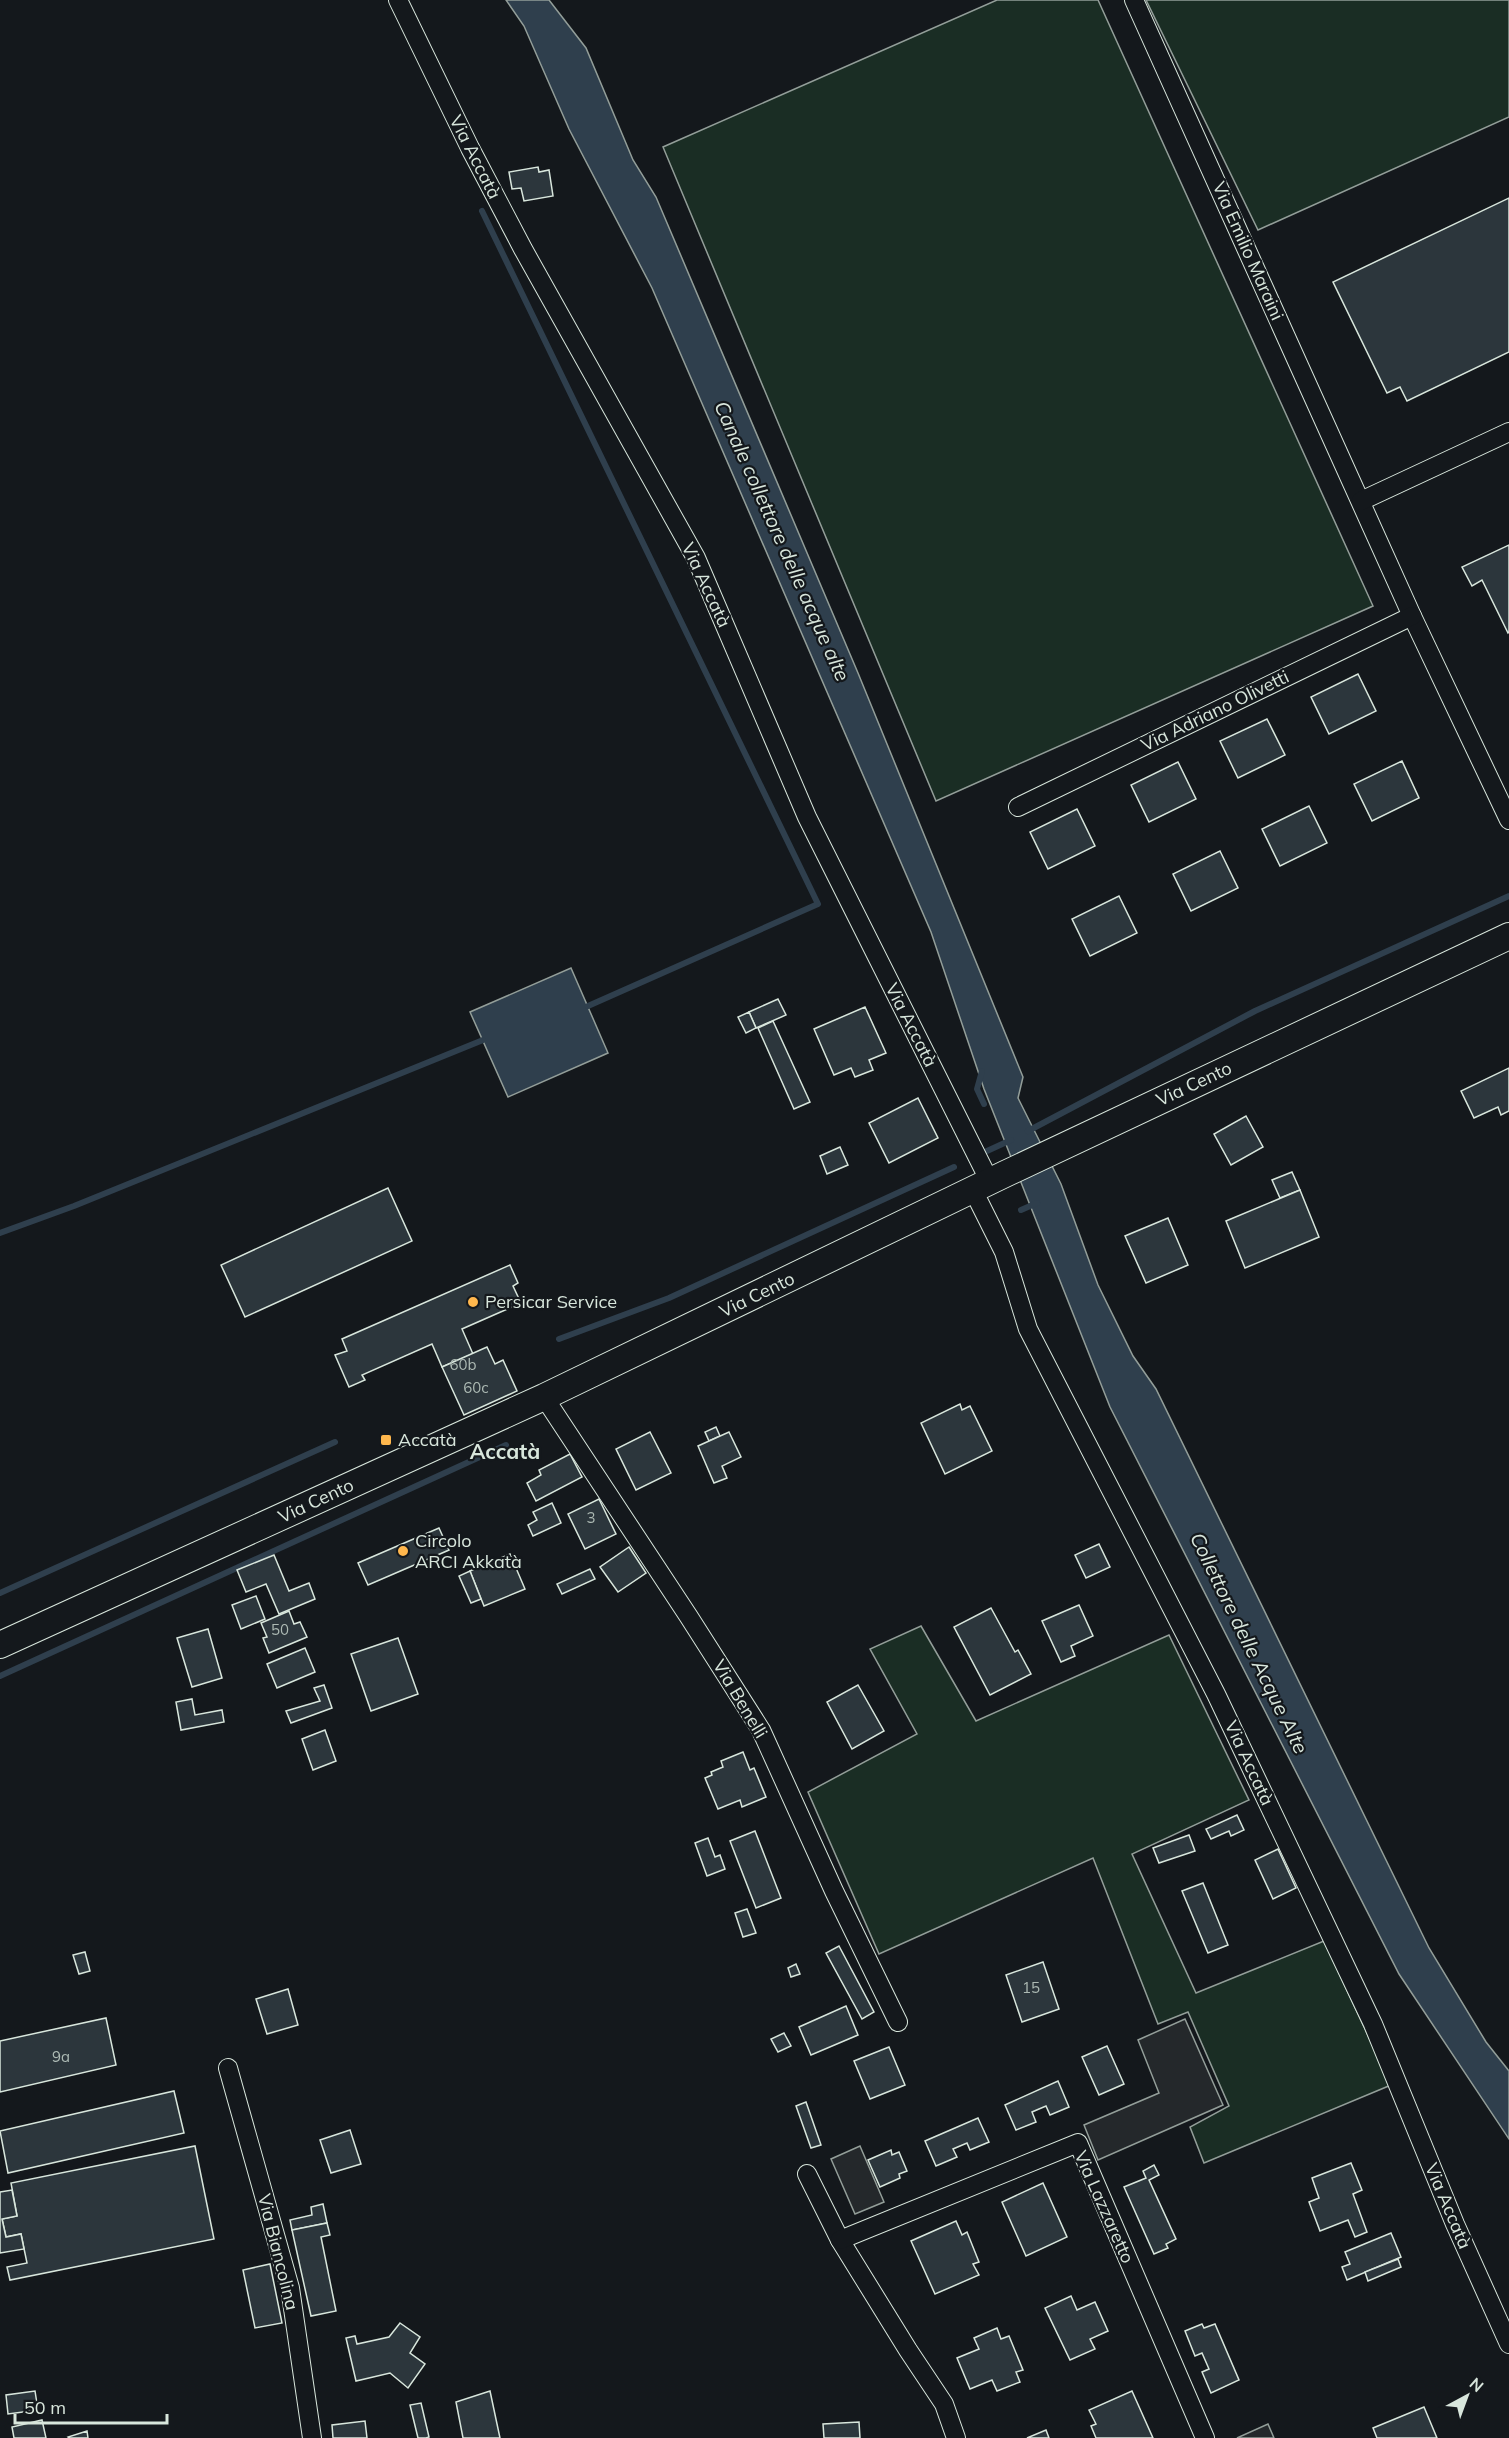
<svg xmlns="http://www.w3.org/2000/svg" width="1509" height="2438" viewBox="0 0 1509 2438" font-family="Mulish,sans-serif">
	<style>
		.green { fill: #1a2d24; stroke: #939e99; stroke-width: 1.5 }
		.parking { fill: #24282b; stroke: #939e99; stroke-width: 1.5 }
		.water { fill: #2f3f4d; stroke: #939e99; stroke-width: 1.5 }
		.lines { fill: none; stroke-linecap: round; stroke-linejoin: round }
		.stream { stroke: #2f3f4d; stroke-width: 6 }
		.building { fill: #2c363c; stroke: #d8e6dc; stroke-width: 1.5 }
		.minor-casing { stroke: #d8e6dc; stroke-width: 20 }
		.secondary-casing { stroke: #d8e6dc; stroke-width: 28 }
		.minor { stroke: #14181c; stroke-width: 18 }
		.secondary { stroke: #14181c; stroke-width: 26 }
		.poi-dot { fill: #ffb74d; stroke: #14181c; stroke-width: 2 }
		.labels { text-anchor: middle; stroke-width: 4.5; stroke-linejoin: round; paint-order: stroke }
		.number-label { font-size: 15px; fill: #adbab4 }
		.street-label { font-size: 18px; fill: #d8e6dc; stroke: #14181c }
		.poi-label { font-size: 18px; fill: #d8e6dc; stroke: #14181c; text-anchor: start }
		.water-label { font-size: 20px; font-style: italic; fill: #d8e6dc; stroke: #14181c }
		.quarter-label { font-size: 21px; font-weight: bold; fill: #d8e6dc; stroke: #14181c }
	</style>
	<rect width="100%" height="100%" fill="#14181c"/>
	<g class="green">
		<path d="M997 0H1098L1373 606 936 801 663 147Z"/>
		<path d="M1146 0H1509V117L1258 230Z"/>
		<path d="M921 1626 976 1721 1169 1635 1249 1800 1132 1854 1196 1993 1324 1941 1391 2085 1204 2163 1190 2127 1229 2106 1188 2012 1158 2024 1093 1858 879 1954 808 1792 917 1734 870 1649Z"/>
	</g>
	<g class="parking">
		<path d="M1185 2019 1223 2105 1098 2160 1084 2125 1159 2093 1138 2040Z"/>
		<path d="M860 2146 884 2202 855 2214 831 2159Z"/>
		<path d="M1268 2424 1274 2438H1237Z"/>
	</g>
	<g class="water">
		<path d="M506 0H549L586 48 633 160 656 197 858 673 1023 1077 1018 1098 1061 1184 1098 1285 1133 1356 1156 1389 1429 1948 1486 2042 1509 2071V2139L1399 1974 1110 1407 984 1089 931 932 652 288 569 129 524 26Z"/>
		<path d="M571 968 608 1053 508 1097 470 1012Z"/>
	</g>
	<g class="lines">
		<g class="stream">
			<path d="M482 211 818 904 588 1006"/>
			<path d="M982 1071 977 1089 984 1104"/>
			<path d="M1028 1131 1255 1011 1509 896"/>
			<path d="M987 1151 1011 1140"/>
			<path d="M1021 1210 1037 1203"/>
			<path d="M0 1233 74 1206 483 1040"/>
			<path d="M559 1339 669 1298 954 1167"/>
			<path d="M0 1593 335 1442"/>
			<path d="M0 1676 506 1445"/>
		</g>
	</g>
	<g class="building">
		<path d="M538 167 539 172 549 170 553 196 524 201 521 188 512 189 509 172Z"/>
		<path d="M1509 198V352L1407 401 1400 387 1387 393 1333 282Z"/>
		<path d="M1509 545V632L1508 633 1482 580 1472 586 1462 567Z"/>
		<path d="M1358 674 1376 711 1329 734 1311 697Z"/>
		<path d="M1267 719 1285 755 1238 778 1220 741Z"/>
		<path d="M1402 761 1419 798 1372 821 1354 784Z"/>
		<path d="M1178 762 1196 799 1149 822 1131 785Z"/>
		<path d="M1309 806 1327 843 1280 866 1262 829Z"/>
		<path d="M1077 809 1095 846 1048 869 1030 832Z"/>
		<path d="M1220 851 1238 888 1191 911 1173 874Z"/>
		<path d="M1119 896 1137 933 1090 956 1072 919Z"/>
		<path d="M778 999 786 1015 756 1028 749 1012Z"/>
		<path d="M865 1007 886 1053 869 1060 873 1070 855 1077 851 1068 834 1075 814 1029Z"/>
		<path d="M749 1012 756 1028 746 1033 738 1017Z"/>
		<path d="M773 1021 810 1102 794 1109 758 1028Z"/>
		<path d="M1509 1068V1111L1501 1115 1498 1107 1474 1118 1461 1091Z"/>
		<path d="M918 1098 938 1138 889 1163 869 1123Z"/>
		<path d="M1246 1116 1263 1147 1231 1165 1214 1134Z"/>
		<path d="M840 1147 848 1165 827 1174 820 1156Z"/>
		<path d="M1292 1172 1300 1190 1280 1198 1272 1180Z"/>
		<path d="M388 1188 412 1241 245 1317 221 1265Z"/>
		<path d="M1300 1190 1319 1237 1245 1268 1226 1221Z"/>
		<path d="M1168 1218 1188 1265 1146 1283 1125 1236Z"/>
		<path d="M510 1265 518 1283 513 1286 521 1303 462 1329 473 1354 442 1367 432 1344 362 1375 365 1380 349 1387 335 1355 347 1351 342 1339Z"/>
		<path d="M487 1347 495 1364 503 1360 517 1391 464 1415 442 1367Z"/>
		<path d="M960 1404 962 1410 970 1406 992 1451 945 1474 921 1423Z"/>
		<path d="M716 1427 720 1436 709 1441 705 1432Z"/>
		<path d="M650 1432 671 1473 636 1490 616 1449Z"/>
		<path d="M729 1432 741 1457 722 1466 727 1478 714 1483 698 1446Z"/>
		<path d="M570 1454 582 1477 536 1501 527 1483 541 1475 539 1470Z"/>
		<path d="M599 1499 616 1534 585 1549 568 1514Z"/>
		<path d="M552 1503 561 1523 533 1536 528 1525 537 1520 533 1512Z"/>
		<path d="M439 1528 449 1550 368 1585 358 1563Z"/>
		<path d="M1099 1544 1110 1567 1086 1578 1075 1555Z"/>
		<path d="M629 1547 646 1573 618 1592 600 1567Z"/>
		<path d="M510 1554 525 1589 484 1606 470 1571Z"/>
		<path d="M274 1555 289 1591 309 1583 315 1599 279 1614 266 1584 246 1592 237 1570Z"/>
		<path d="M590 1569 595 1579 562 1594 557 1584Z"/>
		<path d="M470 1571 481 1599 471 1603 459 1576Z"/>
		<path d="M256 1596 265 1619 241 1629 232 1605Z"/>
		<path d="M1079 1605 1093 1636 1071 1646 1075 1656 1061 1662 1042 1621Z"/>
		<path d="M991 1608 1015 1652 1018 1650 1031 1674 990 1695 954 1627Z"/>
		<path d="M289 1611 294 1624 300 1622 307 1637 269 1653 263 1638 267 1637 261 1623Z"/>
		<path d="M208 1629 222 1678 192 1687 177 1638Z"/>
		<path d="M398 1638 418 1694 371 1711 351 1654Z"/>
		<path d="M305 1648 315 1672 277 1688 267 1664Z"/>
		<path d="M324 1685 332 1708 291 1723 286 1711 320 1701 314 1688Z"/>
		<path d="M858 1685 884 1731 852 1749 827 1702Z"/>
		<path d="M192 1699 195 1715 222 1710 224 1722 181 1730 176 1702Z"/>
		<path d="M325 1730 336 1761 313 1770 302 1739Z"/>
		<path d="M743 1752 750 1770 754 1768 766 1797 742 1807 740 1800 718 1809 705 1778 712 1775 711 1772 723 1767 721 1761Z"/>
		<path d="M1237 1815 1244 1830 1231 1836 1229 1831 1211 1839 1206 1829Z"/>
		<path d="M755 1831 781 1898 756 1908 730 1841Z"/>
		<path d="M1189 1835 1195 1851 1159 1863 1153 1848Z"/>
		<path d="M708 1838 715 1857 720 1855 725 1869 707 1876 695 1843Z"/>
		<path d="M1278 1849 1296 1888 1273 1899 1255 1860Z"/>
		<path d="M1203 1883 1228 1945 1208 1953 1182 1891Z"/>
		<path d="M747 1909 756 1933 743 1937 735 1913Z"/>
		<path d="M839 1946 874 2012 862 2019 826 1953Z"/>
		<path d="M85 1952 90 1971 79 1974 73 1955Z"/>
		<path d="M1043 1962 1059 2009 1022 2022 1006 1975Z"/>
		<path d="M796 1964 800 1974 791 1977 788 1968Z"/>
		<path d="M288 1989 298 2025 267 2034 256 1999Z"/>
		<path d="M846 2006 858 2035 811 2055 799 2027Z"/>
		<path d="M106 2018 116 2065 0 2092V2041Z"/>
		<path d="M784 2033 791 2046 778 2052 771 2039Z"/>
		<path d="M1107 2046 1124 2084 1099 2095 1082 2057Z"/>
		<path d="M889 2047 905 2085 870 2099 854 2061Z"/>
		<path d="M1058 2081 1069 2107 1050 2115 1046 2106 1032 2112 1036 2122 1016 2130 1005 2105Z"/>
		<path d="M174 2091 184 2133 8 2173 0 2131Z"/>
		<path d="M806 2102 821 2145 811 2148 796 2106Z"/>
		<path d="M978 2118 989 2142 970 2150 967 2143 953 2149 957 2157 936 2166 925 2141Z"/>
		<path d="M350 2130 361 2164 331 2173 320 2140Z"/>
		<path d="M195 2146 214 2239 10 2280 7 2267 27 2263 21 2234 6 2237 2 2219 17 2216 11 2183Z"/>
		<path d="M891 2150 892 2155 899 2152 907 2171 899 2174 900 2178 880 2187 868 2160Z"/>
		<path d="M1351 2163 1362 2190 1353 2194 1367 2232 1355 2237 1348 2220 1320 2231 1309 2202 1319 2198 1312 2178Z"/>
		<path d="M1154 2165 1159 2175 1149 2180 1176 2239 1166 2244 1168 2248 1154 2254 1124 2187 1146 2178 1143 2171Z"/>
		<path d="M1043 2183 1067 2237 1026 2256 1002 2202Z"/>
		<path d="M12 2190 17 2216 2 2219 6 2237 21 2234 24 2249 0 2253V2192Z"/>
		<path d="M323 2204 327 2223 292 2230 290 2220 312 2215 311 2207Z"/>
		<path d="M956 2221 962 2235 967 2232 979 2262 973 2264 979 2275 935 2294 911 2241Z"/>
		<path d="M327 2223 330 2235 321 2237 336 2311 311 2316 292 2230Z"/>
		<path d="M1391 2233 1401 2257 1347 2280 1342 2267 1350 2264 1345 2252Z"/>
		<path d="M1398 2259 1401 2267 1368 2281 1365 2272Z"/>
		<path d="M270 2264 282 2323 255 2328 243 2270Z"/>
		<path d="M1071 2296 1077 2310 1095 2302 1108 2331 1090 2339 1095 2349 1070 2360 1045 2308Z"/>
		<path d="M400 2323 420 2337 410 2353 425 2364 408 2388 390 2373 356 2381 346 2338 355 2336 357 2344 389 2337Z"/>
		<path d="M1202 2324 1204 2328 1215 2324 1239 2380 1211 2393 1202 2372 1209 2369 1202 2353 1195 2356 1185 2331Z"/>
		<path d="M997 2328 1001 2339 1009 2336 1023 2370 1016 2372 1020 2382 997 2391 992 2380 970 2389 957 2358 979 2349 974 2338Z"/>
		<path d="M35 2391 38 2410 8 2414 6 2395Z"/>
		<path d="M490 2391 500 2438H463L456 2402Z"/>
		<path d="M1132 2391 1153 2438H1096L1091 2426 1096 2424 1089 2410Z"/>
		<path d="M421 2403 429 2437 426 2438H418L410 2405Z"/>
		<path d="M1424 2407 1437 2438H1377L1373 2428Z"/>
		<path d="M42 2420 46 2438H14L12 2427Z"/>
		<path d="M365 2421 367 2438H333L332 2425Z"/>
		<path d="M859 2422 860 2438H824L823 2424Z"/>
		<path d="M1046 2430 1049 2438H1027Z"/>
		<path d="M87 2431 88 2438H69L68 2437Z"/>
	</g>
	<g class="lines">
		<defs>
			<g id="minor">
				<path d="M398 0 470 148 523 249 696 558 807 817 990 1182"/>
				<path d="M1134 0 1412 616 1509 820"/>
				<path d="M1361 501 1509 432"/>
				<path d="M1018 807 1412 616"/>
				<path d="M973 1190 1004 1252 1028 1329 1216 1694 1373 2024 1455 2224 1509 2344"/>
				<path d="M544 1397 689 1617 761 1730 834 1891 898 2022"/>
				<path d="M228 2068 290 2288 312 2438"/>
				<path d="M807 2174 840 2240 908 2350 944 2404 956 2438"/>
				<path d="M840 2240 1078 2143 1205 2438"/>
			</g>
			<path id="secondary" d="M0 1645 544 1397 1005 1174 1509 936"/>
		</defs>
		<use href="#minor" class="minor-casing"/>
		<use href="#secondary" class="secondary-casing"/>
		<use href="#minor" class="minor"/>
		<use href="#secondary" class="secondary"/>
	</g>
	<g class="poi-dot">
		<circle cx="473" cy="1302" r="6"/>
		<rect x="380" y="1434" width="12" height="12" rx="3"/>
		<circle cx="403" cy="1551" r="6"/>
	</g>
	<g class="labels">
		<g class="number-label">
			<text x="463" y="1370">60b</text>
			<text x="476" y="1393">60c</text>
			<text x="591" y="1523">3</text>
			<text x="280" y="1635">50</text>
			<text x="1031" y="1993">15</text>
			<text x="61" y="2062">9a</text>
		</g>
		<g class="street-label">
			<text transform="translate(475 157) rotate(63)" y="6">Via Accatà</text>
			<text transform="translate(1248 251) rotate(66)" y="6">Via Emilio Maraini</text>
			<text transform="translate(706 585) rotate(65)" y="6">Via Accatà</text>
			<text transform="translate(1215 711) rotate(-26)" y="6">Via Adriano Olivetti</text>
			<text transform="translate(911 1025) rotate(63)" y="6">Via Accatà</text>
			<text transform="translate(1194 1084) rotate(-25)" y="6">Via Cento</text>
			<text transform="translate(757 1295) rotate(-26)" y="6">Via Cento</text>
			<text transform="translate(316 1501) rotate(-25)" y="6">Via Cento</text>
			<text transform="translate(740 1699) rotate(59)" y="6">Via Benelli</text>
			<text transform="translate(1249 1763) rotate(65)" y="6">Via Accatà</text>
			<text transform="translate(1448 2206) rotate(67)" y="6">Via Accatà</text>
			<text transform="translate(1104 2207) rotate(66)" y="6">Via Lazzaretto</text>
			<text transform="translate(278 2252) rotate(76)" y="6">Via Biancolina</text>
		</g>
		<g class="poi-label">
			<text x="485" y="1308">Persicar Service</text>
			<text x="398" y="1446">Accatà</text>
			<text x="415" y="1547">Circolo<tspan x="415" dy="21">ARCI Akkatà</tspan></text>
		</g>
		<g class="water-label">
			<text transform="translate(782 541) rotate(66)" y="7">Canale collettore delle acque alte</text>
			<text transform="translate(1249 1643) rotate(64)" y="7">Collettore delle Acque Alte</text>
		</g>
		<g class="quarter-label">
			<text x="505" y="1459">Accatà</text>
		</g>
	</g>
	<g transform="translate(1467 2396) rotate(41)" stroke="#14181c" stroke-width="4.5" paint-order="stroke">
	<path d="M0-4.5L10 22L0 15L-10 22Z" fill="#d8e6dc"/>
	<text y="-9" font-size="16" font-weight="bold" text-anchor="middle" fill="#d8e6dc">N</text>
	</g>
	<path d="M15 2414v9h152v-9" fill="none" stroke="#d8e6dc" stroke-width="3"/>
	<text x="24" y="2414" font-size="18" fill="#d8e6dc" stroke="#14181c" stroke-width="4.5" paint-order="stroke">50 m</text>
</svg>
